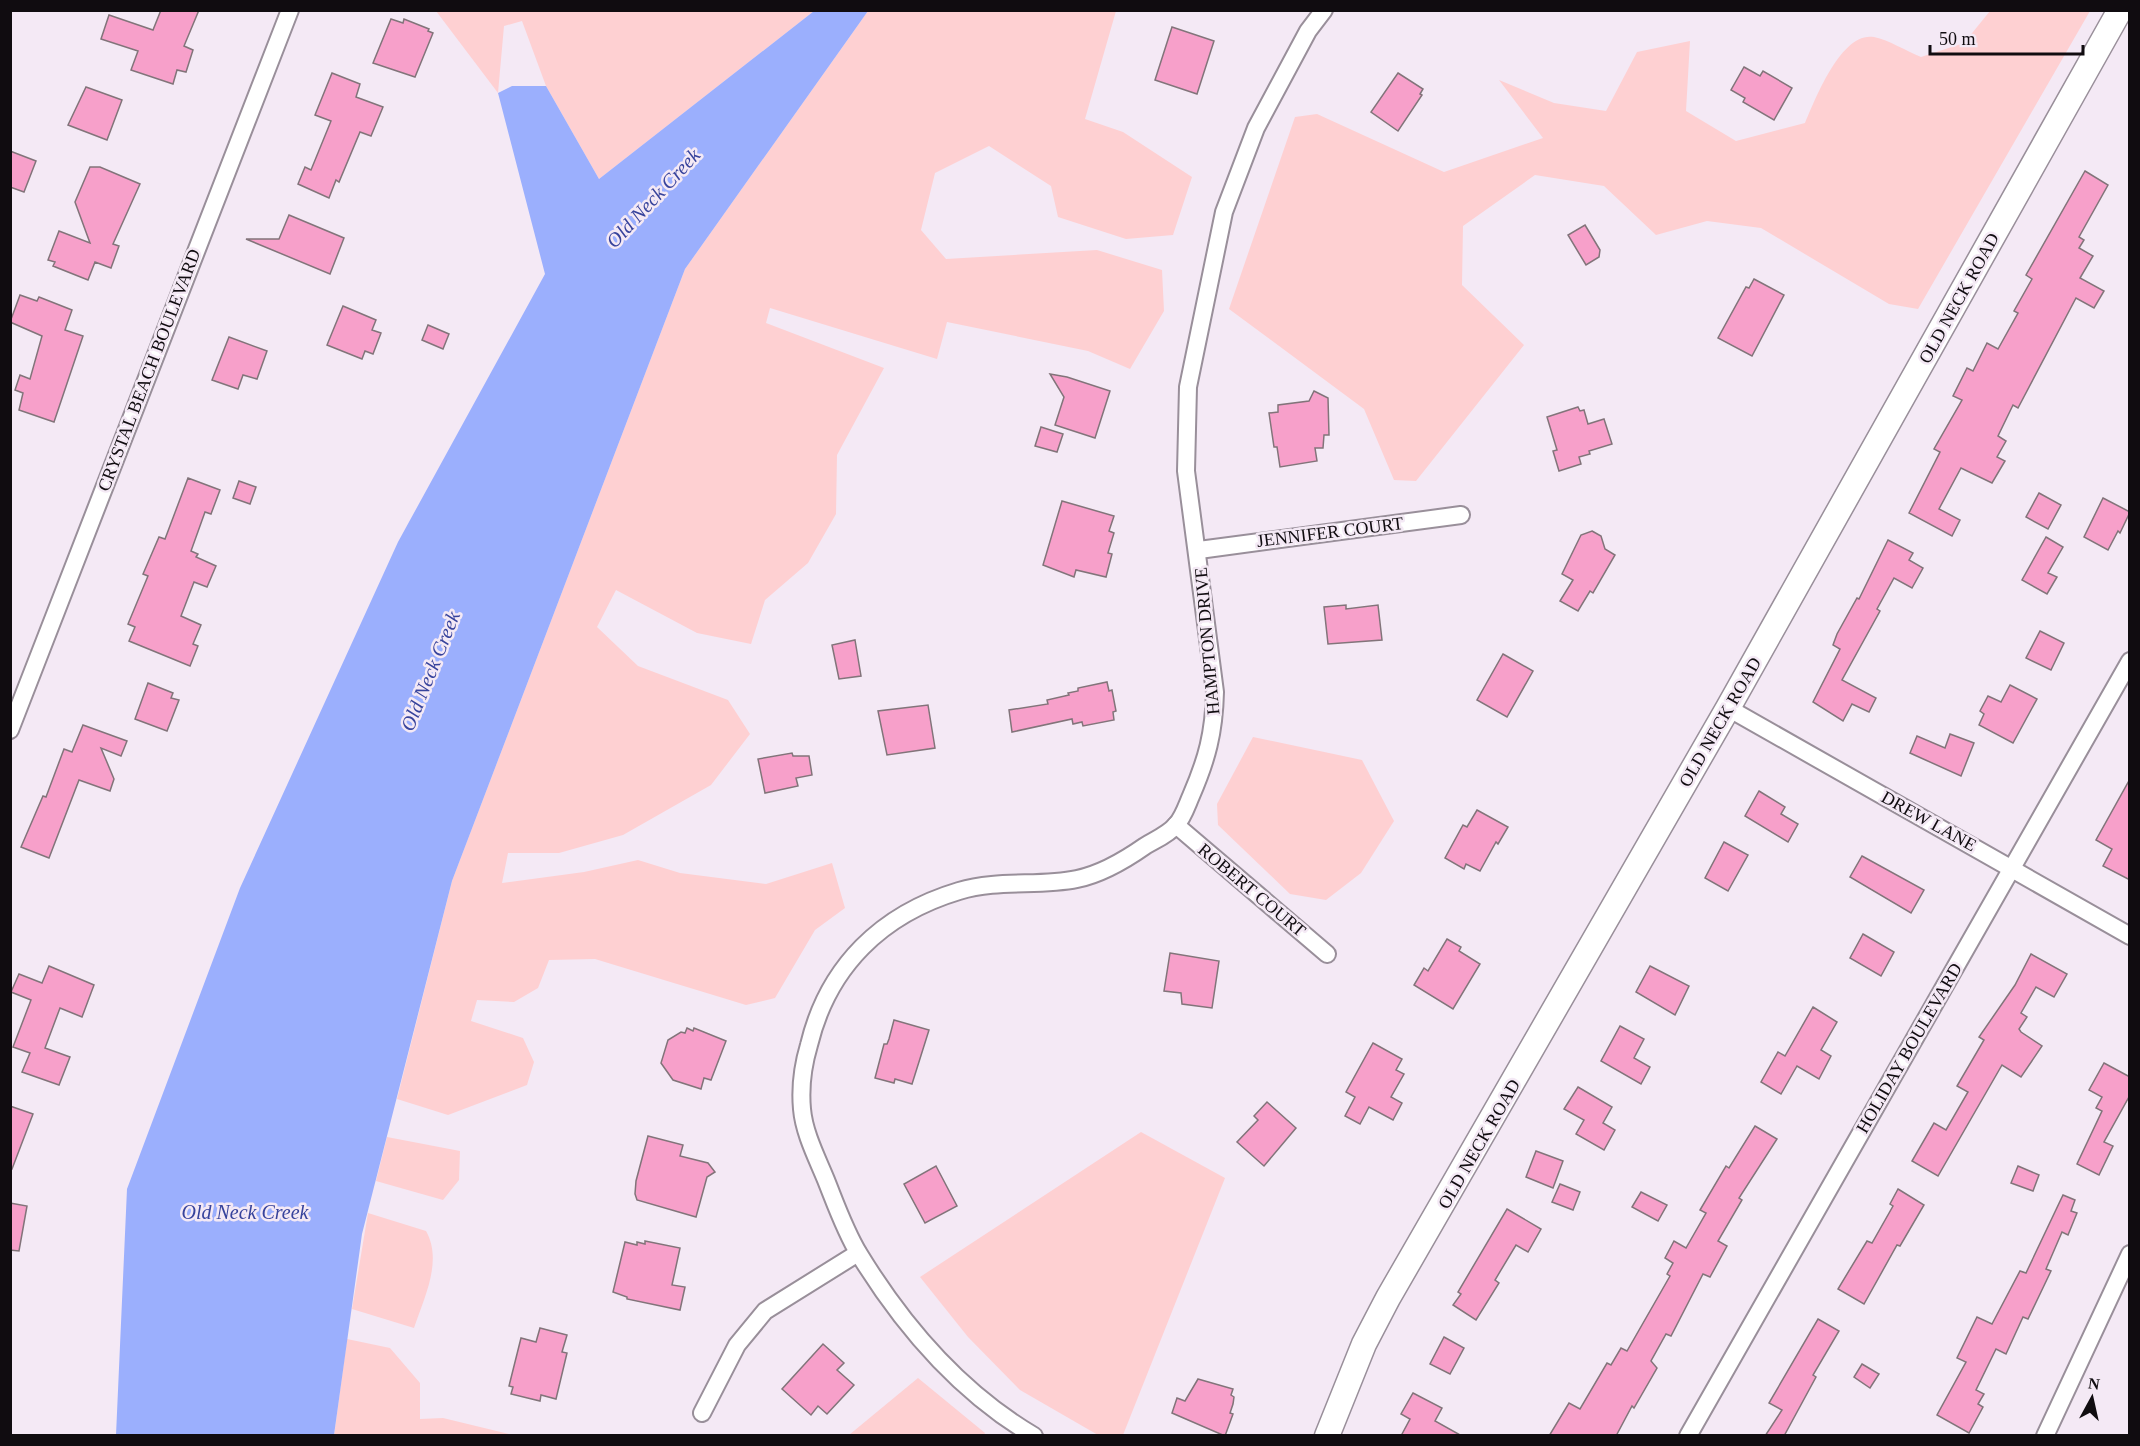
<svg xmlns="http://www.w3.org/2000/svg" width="2140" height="1446" viewBox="0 0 2140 1446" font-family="Georgia,serif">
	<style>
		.green { fill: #fed0d2 }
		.water { fill: #9baffd }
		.building { fill: #f7a0ca; stroke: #82747a; stroke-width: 1.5 }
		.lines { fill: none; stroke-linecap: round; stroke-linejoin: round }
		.street-casing { stroke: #998f9a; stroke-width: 20 }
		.secondary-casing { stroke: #998f9a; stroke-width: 27 }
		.street { stroke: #fff; stroke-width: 16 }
		.secondary { stroke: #fff; stroke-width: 24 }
		.labels { text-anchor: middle; stroke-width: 5; stroke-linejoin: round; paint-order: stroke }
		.street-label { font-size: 18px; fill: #100c10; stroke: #f4e9f5 }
		.water-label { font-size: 20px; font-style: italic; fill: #37439c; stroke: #f4e9f5 }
	</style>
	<rect width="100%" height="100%" fill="#f4e9f5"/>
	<g class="green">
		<path d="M436 11H814L599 179 546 86 522 21 504 26 498 93Z"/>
		<path d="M868 11H1116L1085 119 1123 132 1192 177 1173 235 1126 239 1058 217 1051 186 989 146 935 173 921 230 946 259 1097 250 1162 270 1164 311 1130 369 1088 351 947 322 937 359 770 308 766 323 884 368 837 455 836 514 808 563 765 600 751 644 697 633 616 590 597 627 638 666 728 700 750 734 711 785 623 835 559 853H508L502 883 584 872 638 860 680 873 766 884 832 863 845 908 815 930 775 998 746 1005 595 959 549 960 538 988 514 1002 477 1000 471 1021 523 1038 534 1062 527 1085 448 1115 397 1099 452 881 685 269Z"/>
		<path d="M1990 11H2090L1918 309 1889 304 1761 228 1707 221 1656 235 1604 186 1535 175 1463 226 1462 285 1524 345 1416 481 1394 480 1364 409 1229 309 1295 117 1317 114 1444 172 1543 138 1499 80 1554 103 1606 111 1637 52 1690 41 1686 111 1736 141 1805 123C1815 100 1841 31 1874 37 1889 40 1906 51 1921 57L1964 43Z"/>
		<path d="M1253 737 1362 760 1394 821 1361 873 1326 900 1290 894 1218 825 1217 804Z"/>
		<path d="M1141 1132 1225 1178 1123 1435H1098L1020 1390 968 1337 920 1277Z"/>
		<path d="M387 1137 460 1151 459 1180 443 1200 376 1181Z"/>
		<path d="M368 1213 426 1231C443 1261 424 1298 414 1328L352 1309Z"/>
		<path d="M347 1339 390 1348 420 1383V1419L443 1418 513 1435 334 1436Z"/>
		<path d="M918 1378 985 1433 984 1435H849Z"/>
	</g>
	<path class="water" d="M814 11H868L685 269 452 881 362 1234 334 1435H116L127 1189 240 888 398 542 545 274 498 93 512 86H546L599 179Z"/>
	<g class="building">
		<path d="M161 10H199L184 46 193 50 186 72 177 70 173 84 131 70 138 51 101 39 109 15 153 30Z"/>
		<path d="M391 19 403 23 404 19 429 29 428 31 433 33 415 77 373 63Z"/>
		<path d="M1172 27 1214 41 1197 94 1155 80Z"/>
		<path d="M1744 67 1760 76 1763 71 1792 88 1774 120 1743 102 1745 98 1731 90Z"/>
		<path d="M332 73 360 84 356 97 383 107 371 136 360 132 339 182 336 180 329 198 298 184 305 167 311 170 331 121 315 115Z"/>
		<path d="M1398 73 1423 89 1420 94 1422 95 1398 131 1371 112Z"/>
		<path d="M86 87 122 100 107 140 68 125Z"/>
		<path d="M10 151 36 161 24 192 10 187Z"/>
		<path d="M90 167H100L140 184 113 244 119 246 111 268 95 262 88 280 53 266 55 262 48 260 59 231 90 243 75 202Z"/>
		<path d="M2085 171 2108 185 2079 237 2084 240 2079 248 2093 256 2080 278 2104 291 2094 308 2076 298 2018 408 2013 405 1998 436 2006 441 1997 457 2005 461 1992 483 1961 468 1939 509 1960 520 1952 536 1909 513 1940 452 1934 449 1962 400 1953 396 1967 368 1973 371 1987 343 1998 349 2018 313 2014 311 2032 279 2026 275Z"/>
		<path d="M289 215 344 238 330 274 246 239H279Z"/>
		<path d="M1585 225 1600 250 1599 257 1586 265 1568 235Z"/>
		<path d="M1754 279 1784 295 1752 356 1718 338 1746 287 1749 288Z"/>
		<path d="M20 295 37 301 39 297 72 310 65 330 83 336 54 422 19 410 23 393 15 390 20 375 30 379 42 336 10 322Z"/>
		<path d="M343 306 376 320 372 330 381 333 373 354 365 351 362 359 327 345Z"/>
		<path d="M428 325 449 334 443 349 422 340Z"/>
		<path d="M229 337 267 351 257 379 243 375 238 389 212 380Z"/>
		<path d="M1050 374 1067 377 1110 391 1095 438 1055 425 1064 397Z"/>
		<path d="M1314 391 1328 398 1329 435H1324L1323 448H1315L1317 461 1280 467 1277 447H1274L1269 413 1278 412V405L1309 401Z"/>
		<path d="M1578 407 1580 411 1584 410 1588 424 1604 419 1612 444 1589 451 1590 454 1579 457 1581 464 1559 471 1553 451 1557 450 1547 417Z"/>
		<path d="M1041 427 1063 434 1057 452 1035 446Z"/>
		<path d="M188 478 220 490 211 514 205 512 191 551 198 554 196 557 216 566 207 587 194 582 181 616 201 625 193 644 198 646 190 666 129 641 135 627 128 624 148 576 143 574 159 537 165 539Z"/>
		<path d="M239 481 256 487 250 504 233 498Z"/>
		<path d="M2039 493 2061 505 2048 529 2026 517Z"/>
		<path d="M2103 498 2130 512 2120 533 2118 531 2108 550 2084 537Z"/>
		<path d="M1062 501 1114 516 1109 531 1114 533 1108 553 1112 554 1106 577 1076 570 1074 577 1043 565Z"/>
		<path d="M1592 531 1601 536 1605 549 1615 555 1593 593 1590 591 1578 611 1560 601 1573 580 1562 574 1581 535Z"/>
		<path d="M2046 537 2063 547 2048 573 2057 577 2047 594 2022 580Z"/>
		<path d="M1888 540 1913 553 1909 560 1923 568 1912 588 1894 578 1877 609 1880 611 1842 680 1876 698 1869 712 1852 704 1843 721 1813 702 1840 649 1833 645 1837 634 1857 598 1859 599Z"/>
		<path d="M1346 605V609L1378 605 1382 640 1328 644 1324 607Z"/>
		<path d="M2040 631 2064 643 2051 670 2026 658Z"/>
		<path d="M855 640 861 676 839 679 832 645Z"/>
		<path d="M1503 654 1533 671 1507 717 1477 700Z"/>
		<path d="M1107 682 1109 691 1112 690 1116 711 1113 712 1114 720 1083 726 1082 722 1073 724 1072 719 1012 732 1009 710 1048 704 1047 700 1069 695 1068 693 1078 691V688Z"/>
		<path d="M148 683 173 693 171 698 179 700 167 731 135 719Z"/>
		<path d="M2010 685 2037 699 2013 743 1979 725 1984 714 1980 711 1988 696 2001 702Z"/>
		<path d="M928 705 935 748 887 755 878 711Z"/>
		<path d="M83 725 127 741 121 756 101 748 114 779 110 791 79 780 49 858 21 847 43 796 46 797 64 749 72 752Z"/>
		<path d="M1950 734 1974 743 1961 776 1910 753 1917 736 1945 748Z"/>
		<path d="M792 753 793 756H809L812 775 796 778 798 786 765 793 758 759Z"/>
		<path d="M2130 779V880L2103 866 2112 849 2096 840Z"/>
		<path d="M1759 791 1785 807 1781 814 1798 824 1788 842 1745 816Z"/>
		<path d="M1477 810 1508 827 1498 844 1496 842 1480 871 1466 864 1464 869 1445 858 1463 825 1467 827Z"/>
		<path d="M1724 842 1748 855 1728 891 1705 878Z"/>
		<path d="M1862 856 1924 890 1911 913 1850 877Z"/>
		<path d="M1863 934 1894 952 1881 976 1850 958Z"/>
		<path d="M1447 939 1461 947 1459 951 1480 964 1453 1009 1414 985 1424 968 1428 971Z"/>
		<path d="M1170 953 1219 961 1212 1008 1182 1004 1181 993 1164 991Z"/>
		<path d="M2031 954 2067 974 2054 997 2036 987 2021 1013 2027 1017 2019 1029 2021 1032 2042 1046 2021 1077 2002 1065 1938 1176 1912 1161 1934 1123 1946 1130 1968 1092 1957 1086 1984 1040 1979 1037 2015 985Z"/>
		<path d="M49 966 94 985 82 1017 60 1008 45 1048 70 1057 59 1085 22 1072 30 1053 13 1047 31 1000 11 992 19 974 42 983Z"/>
		<path d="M1650 966 1689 986 1675 1015 1636 992Z"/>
		<path d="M1813 1007 1837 1022 1821 1050 1831 1056 1819 1079 1797 1066 1781 1094 1761 1082 1778 1052 1785 1056Z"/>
		<path d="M894 1020 929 1030 912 1084 895 1079 894 1083 875 1078 884 1044H887L889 1039Z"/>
		<path d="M1620 1026 1644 1039 1634 1058 1650 1067 1641 1084 1601 1061Z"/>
		<path d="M687 1028 693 1031 694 1028 726 1041 711 1080 704 1078 701 1089 673 1080 661 1063 668 1040 681 1032 685 1033Z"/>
		<path d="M1373 1043 1402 1059 1396 1070 1404 1074 1391 1097 1402 1103 1393 1120 1369 1107 1360 1124 1345 1116 1355 1097 1346 1092Z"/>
		<path d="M2104 1063 2130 1077V1095L2104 1142 2113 1146 2099 1175 2077 1164 2102 1111 2096 1108 2102 1097 2089 1090Z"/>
		<path d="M1578 1087 1612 1107 1603 1123 1615 1130 1604 1150 1576 1134 1584 1120 1564 1109Z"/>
		<path d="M1267 1102 1296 1128 1264 1166 1237 1142 1258 1120 1254 1116Z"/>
		<path d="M10 1106 33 1114 12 1169 10 1168Z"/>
		<path d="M1755 1126 1777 1139 1739 1198 1742 1200 1718 1241 1727 1246 1710 1277 1703 1274 1671 1336 1666 1334 1651 1361 1657 1368 1634 1408 1632 1406 1616 1436H1549L1569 1403 1580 1409 1607 1363 1611 1365 1621 1348 1627 1351 1670 1276 1667 1274 1673 1263 1665 1258 1674 1241 1686 1248 1706 1213 1700 1210 1726 1166 1729 1168Z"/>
		<path d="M648 1136 683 1145 680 1156 708 1163 715 1172 707 1177 696 1217 637 1200 635 1194 636 1181Z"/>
		<path d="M1536 1151 1563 1161 1553 1188 1526 1177Z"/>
		<path d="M936 1166 957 1206 925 1223 904 1184Z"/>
		<path d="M2018 1166 2039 1175 2033 1191 2011 1183Z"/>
		<path d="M1560 1184 1580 1192 1573 1210 1552 1202Z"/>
		<path d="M1898 1189 1924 1205 1900 1246 1897 1245 1864 1304 1838 1289 1867 1241 1872 1243 1893 1206 1890 1204Z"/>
		<path d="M1641 1192 1667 1205 1658 1221 1632 1207Z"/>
		<path d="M2063 1195 2075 1200 2071 1211 2077 1213 2068 1235 2062 1232 2046 1269 2051 1271 2028 1319 2023 1317 2006 1354 1996 1349 1976 1390 1984 1394 1978 1404 1983 1407 1969 1433 1937 1415 1966 1362 1957 1358 1977 1317 1992 1324 2020 1271 2026 1273Z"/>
		<path d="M10 1203 27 1206 19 1251 10 1250Z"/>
		<path d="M1507 1209 1541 1229 1528 1252 1516 1245 1495 1280 1499 1283 1476 1320 1453 1305 1461 1294 1458 1292Z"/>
		<path d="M645 1241 680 1248 672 1285 685 1287 680 1310 627 1299V1297L613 1292 625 1242 637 1245V1242L645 1244Z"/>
		<path d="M1818 1319 1839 1331 1813 1375 1816 1377 1784 1436H1765L1782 1410 1769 1403Z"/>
		<path d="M540 1328 567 1335 562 1352 567 1353 556 1399 541 1395 540 1401 511 1394 513 1387 509 1386 521 1338 536 1342Z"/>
		<path d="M1444 1337 1464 1348 1450 1374 1430 1364Z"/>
		<path d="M823 1344 844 1363 837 1370 854 1385 827 1414 818 1406 811 1415 782 1389Z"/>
		<path d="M1862 1364 1879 1374 1870 1388 1854 1377Z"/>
		<path d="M1198 1379 1233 1389 1231 1395 1234 1397 1233 1404 1230 1413 1233 1414 1225 1436 1172 1413 1177 1398 1185 1401Z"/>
		<path d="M1413 1393 1442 1408 1435 1421 1462 1436H1401L1410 1419 1401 1414Z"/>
	</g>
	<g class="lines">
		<defs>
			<g id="street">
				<path d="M1199 550 1461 515"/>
				<path d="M1728 708 2130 936"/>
				<path d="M10 730 290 10"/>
				<path d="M1176 825 1327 954"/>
				<path d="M702 1413 737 1345 765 1311 858 1253"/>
				<path d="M1034 1436C961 1393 903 1326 859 1254 845 1231 836 1205 826 1180 817 1158 804 1133 802 1109 800 1087 803 1065 809 1045 828 966 882 914 959 891 998 879 1039 887 1077 879 1102 874 1125 860 1145 846 1155 840 1169 834 1176 825 1183 818 1187 805 1191 796 1207 759 1214 733 1215 692L1186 471 1188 387 1224 212 1256 128 1308 31 1324 10"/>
				<path d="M1688 1436 2130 661"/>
				<path d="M2045 1436 2130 1254"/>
			</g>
			<path id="secondary" d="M1327 1436 1364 1344 1388 1298 1728 708 2120 10"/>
		</defs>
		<use href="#street" class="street-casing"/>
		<use href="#secondary" class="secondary-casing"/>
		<use href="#street" class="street"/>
		<use href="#secondary" class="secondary"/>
	</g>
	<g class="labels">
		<g class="street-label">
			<text transform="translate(1959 298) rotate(-61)" y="6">OLD NECK ROAD</text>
			<text transform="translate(149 370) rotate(-69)" y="6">CRYSTAL BEACH BOULEVARD</text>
			<text transform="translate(1330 532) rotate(-7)" y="6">JENNIFER COURT</text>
			<text transform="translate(1207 641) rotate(-95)" y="6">HAMPTON DRIVE</text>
			<text transform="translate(1720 722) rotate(-60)" y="6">OLD NECK ROAD</text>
			<text transform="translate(1929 821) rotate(29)" y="6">DREW LANE</text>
			<text transform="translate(1252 890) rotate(40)" y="6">ROBERT COURT</text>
			<text transform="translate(1909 1048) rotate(-60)" y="6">HOLIDAY BOULEVARD</text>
			<text transform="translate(1479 1144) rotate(-60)" y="6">OLD NECK ROAD</text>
		</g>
		<g class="water-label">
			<text transform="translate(653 198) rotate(-47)" y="7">Old Neck Creek</text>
			<text transform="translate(430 671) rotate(-68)" y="7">Old Neck Creek</text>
			<text x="245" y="1219">Old Neck Creek</text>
		</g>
	</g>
	<rect width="2140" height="1446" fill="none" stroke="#100c10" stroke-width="24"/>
	<g transform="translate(2092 1398) rotate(8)" stroke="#f4e9f5" stroke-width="4.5" paint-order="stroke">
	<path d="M0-4.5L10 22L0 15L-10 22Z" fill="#100c10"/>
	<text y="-9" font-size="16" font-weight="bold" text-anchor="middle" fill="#100c10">N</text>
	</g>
	<path d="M1930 45v9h153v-9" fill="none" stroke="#100c10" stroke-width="3"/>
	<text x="1939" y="45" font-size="18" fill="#100c10" stroke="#f4e9f5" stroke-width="4.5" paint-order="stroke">50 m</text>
</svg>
